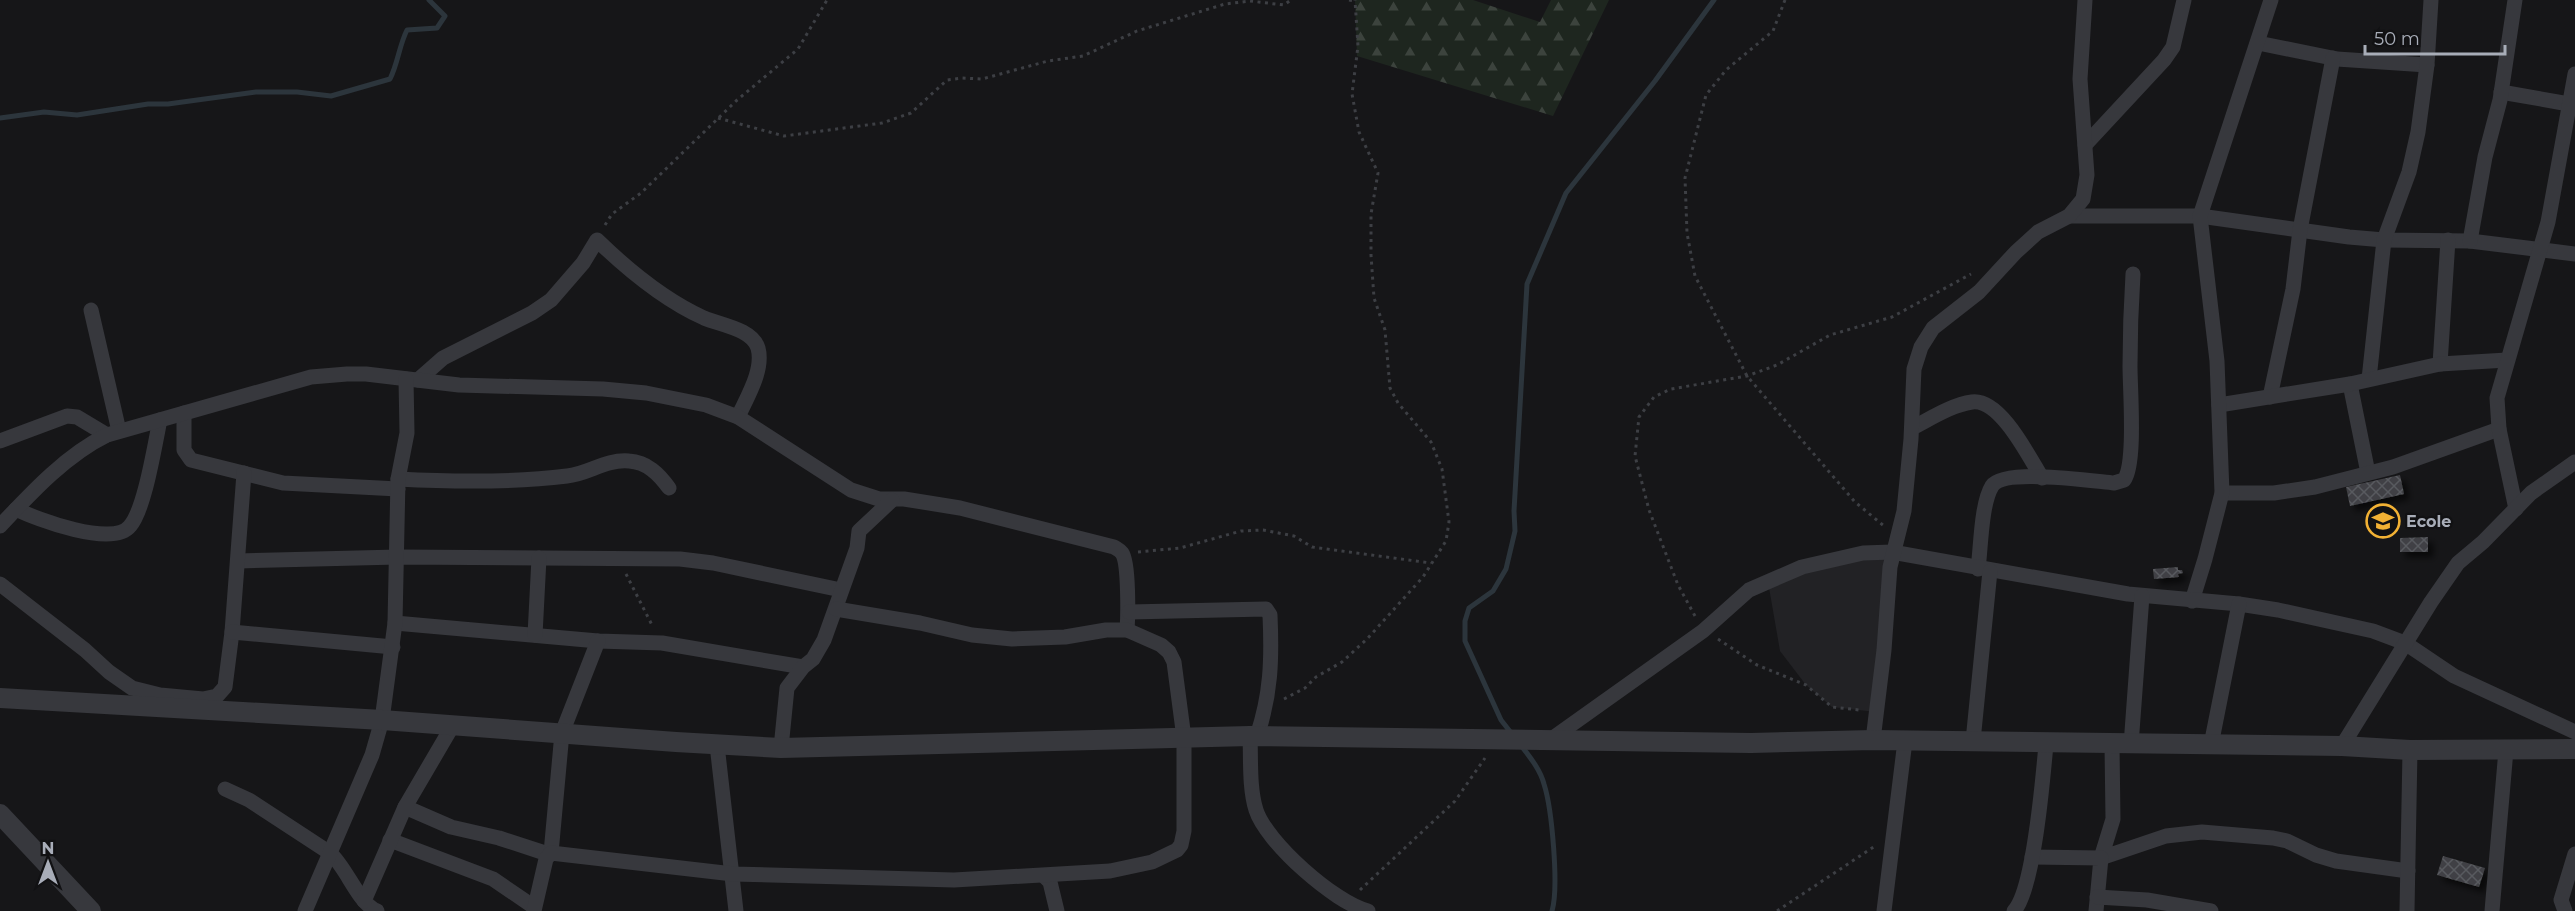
<svg xmlns="http://www.w3.org/2000/svg" width="2575" height="911" viewBox="0 0 2575 911" font-family="Montserrat,sans-serif">
	<style>
		.built { fill: #222225 }
		.forest { fill: url(#forest-firs) }
		.lines { fill: none; stroke-linecap: round; stroke-linejoin: round }
		.stream { stroke: #2c353c; stroke-width: 5 }
		.building { fill: url(#building-cross-hatch); filter: url(#shadow) }
		.path { stroke: #3d3f44; stroke-width: 3; stroke-dasharray: 3 4.5; stroke-linecap: butt }
		.minor { stroke: #37383d; stroke-width: 15 }
		.tertiary { stroke: #37383d; stroke-width: 20 }
		.labels { text-anchor: middle; stroke-width: 4.5; stroke-linejoin: round; paint-order: stroke }
		.poi-label { font-size: 16px; font-weight: bold; fill: #a8adb8; stroke: #111113; text-anchor: start }
	</style>
	<defs>
		<pattern id="forest-firs" width="22" height="20" patternUnits="userSpaceOnUse" patternTransform="scale(1.5)"><rect width="22" height="20" fill="#1e261f"/><path d="M5 1l3.5 6h-7zM16 11l3.5 6h-7z" fill="#3c433d"/></pattern>
		<pattern id="building-cross-hatch" width="8" height="8" patternUnits="userSpaceOnUse" patternTransform="scale(1.5)"><rect width="8" height="8" fill="#404145"/><path d="M0 0l8 8M0 8l8-8" fill="none" stroke="#595a5e"/></pattern>
		<filter id="shadow"><feDropShadow dx="5.5" dy="5.5" stdDeviation="3" flood-color="#0009"/></filter>
	</defs>
	<rect width="100%" height="100%" fill="#161618"/>
	<path class="built" d="M1887 549 1876 712 1832 707 1806 685 1780 651 1767 576Z"/>
	<path class="forest" d="M1355 0H1473L1540 22 1551 0H1609L1553 116 1357 56Z"/>
	<g class="lines">
		<g class="stream">
			<path d="M0 118 44 112 77 115 148 104H168L256 92H297L331 96 390 79C398 63 399 46 407 30L437 28 445 16 429 0"/>
			<path d="M1512 734 1501 720 1465 641V621L1469 608 1493 591 1506 569 1515 531 1514 511 1527 284 1566 193 1655 81 1714 0"/>
			<path d="M1520 744C1529 756 1540 769 1544 784 1552 809 1559 887 1552 911"/>
		</g>
	</g>
	<g class="building">
		<path d="M2400 475 2404 494 2350 506 2346 487Z"/>
		<path d="M2428 537V552H2400V538Z"/>
		<path d="M2178 567V570H2182L2183 573 2178 574 2179 577 2154 579 2153 569Z"/>
		<path d="M2443 856 2485 868 2479 887 2437 875Z"/>
	</g>
	<g class="lines">
		<g class="path">
			<path d="M1349 0 1355 1"/>
			<path d="M1785 0 1773 31 1726 70 1706 95 1685 178 1687 233 1695 276 1747 376 1855 502 1884 526"/>
			<path d="M718 118 784 136 882 123 911 113 947 80 962 78 982 79 1048 61 1083 56 1137 31 1225 4 1250 1 1284 5 1291 0"/>
			<path d="M605 225 612 214 641 193 736 101 798 49 827 0"/>
			<path d="M1138 552 1180 548 1241 531 1263 530 1294 536 1312 547 1431 563"/>
			<path d="M626 574 653 627"/>
			<path d="M1695 616 1678 585 1649 510 1635 456 1639 417 1654 397 1671 389 1747 376 1777 365 1830 335 1892 317 1971 274"/>
			<path d="M1718 639 1757 665 1806 685 1832 707 1859 710"/>
			<path d="M1284 699 1305 688 1316 677 1342 662 1367 639 1423 577 1446 541 1449 522 1442 469 1431 442 1398 403 1390 388 1385 330 1374 298 1371 255V214L1378 173 1359 132 1352 94 1358 46 1355 0"/>
			<path d="M1360 890 1455 801 1485 758"/>
			<path d="M1777 911 1875 846"/>
		</g>
		<g class="minor">
			<path d="M2258 43 2337 59 2427 65"/>
			<path d="M2501 92 2569 104"/>
			<path d="M2085 145 2164 60 2173 47 2184 0"/>
			<path d="M2069 216H2200L2349 237 2384 240 2470 241 2575 254"/>
			<path d="M2470 241 2485 157 2500 100 2515 0"/>
			<path d="M91 310 119 431"/>
			<path d="M2440 364 2448 240"/>
			<path d="M2369 379 2384 240 2409 172 2418 132 2427 65 2431 0"/>
			<path d="M418 380 443 358 532 313 551 300 583 263 597 240C628 270 664 300 704 318 721 325 752 329 758 348 764 370 747 397 738 417"/>
			<path d="M2350 384 2368 473"/>
			<path d="M2270 397 2293 289 2300 230 2333 58"/>
			<path d="M2219 405 2350 384 2440 364 2507 360"/>
			<path d="M184 413V450L191 460 283 483 398 489"/>
			<path d="M1912 428C1930 419 1951 405 1972 402 2000 398 2029 457 2042 478"/>
			<path d="M0 441 67 416 77 417 107 435"/>
			<path d="M398 479C455 482 511 483 567 476 589 474 605 459 629 461 647 462 659 474 669 488"/>
			<path d="M2222 493H2274L2315 487 2393 467 2499 429"/>
			<path d="M16 509C36 519 113 548 130 526 145 509 155 443 160 420"/>
			<path d="M2516 509 2499 429 2497 398 2548 222 2575 74"/>
			<path d="M0 526C31 493 66 455 107 435L311 377 347 374H366L459 385 603 389 646 393 706 405 738 417 851 490 879 499H904L960 508 1114 547C1117 549 1120 550 1122 553 1129 563 1128 617 1127 630"/>
			<path d="M238 561 398 557 680 559 713 563 841 590"/>
			<path d="M1978 569C1981 547 1981 504 1992 486 2004 468 2092 481 2114 483L2124 480C2136 464 2130 390 2130 366 2130 336 2131 305 2133 274"/>
			<path d="M0 584 85 650 109 672 132 688 160 695 203 699 217 696 225 687 232 632 244 473"/>
			<path d="M2192 601 2205 559 2222 493 2217 361 2200 216 2271 0"/>
			<path d="M1129 612 1266 609 1270 615C1272 660 1271 694 1257 736"/>
			<path d="M395 623 598 641 662 643 803 667"/>
			<path d="M232 632 393 647"/>
			<path d="M535 635 539 558"/>
			<path d="M1250 736C1251 759 1249 788 1256 810 1266 842 1335 903 1368 911"/>
			<path d="M1550 740 1703 631 1749 590 1802 567 1863 553 1892 552 2128 594 2239 604 2278 610 2373 631 2405 643 2454 676 2575 732"/>
			<path d="M1873 740 1884 650 1890 567 1904 511 1911 439 1914 369 1921 347 1933 328 1979 292 2016 252 2038 232 2069 216 2083 199 2087 175 2080 79 2085 0"/>
			<path d="M1973 741 1990 571"/>
			<path d="M717 745 736 911"/>
			<path d="M2112 745 2113 819 2101 858 2166 836 2202 832 2273 838 2287 841 2316 855 2336 861 2408 871"/>
			<path d="M2131 745 2142 596"/>
			<path d="M2211 745 2239 604"/>
			<path d="M2342 746 2431 602 2458 563 2483 542 2531 493 2575 462"/>
			<path d="M781 748 787 688 803 667 813 659 824 640 857 548 859 531 892 500"/>
			<path d="M225 789 249 800 330 853C347 868 358 903 377 911"/>
			<path d="M405 807 451 827 499 838 548 854"/>
			<path d="M390 840 493 879 534 907"/>
			<path d="M551 853 562 733 598 641"/>
			<path d="M2032 857 2101 858 2096 911"/>
			<path d="M1044 876 1050 882 1057 911"/>
			<path d="M2097 897 2147 900 2211 911"/>
			<path d="M364 901 405 807 453 725"/>
			<path d="M305 911 372 755 382 720 395 623 398 479 407 433 406 379"/>
			<path d="M534 911 546 859 551 853 733 874 954 880 1110 871 1152 862 1177 850 1181 845 1184 831V738L1174 662 1169 652 1161 645 1127 630H1106L1065 637 1012 639 972 635 920 623 836 609"/>
			<path d="M1884 911 1905 741"/>
			<path d="M2014 911C2034 889 2043 777 2046 744"/>
			<path d="M2407 911 2410 750"/>
			<path d="M2492 911 2506 750"/>
			<path d="M2565 911 2561 900 2575 854"/>
		</g>
		<g class="tertiary">
			<path d="M0 698 382 720 676 742 781 748 1250 736 1751 743 1873 740 2342 746 2410 750 2575 749"/>
			<path d="M0 814 91 911"/>
		</g>
	</g>
	<defs>
		<symbol id="school-ring" viewBox="-11 -11 22 22"><circle r="9.5" fill="#111113" stroke="#f2b134" stroke-width="1.5"/><path d="M0-5L7-2L0 1L-7-2ZM-4 1L0 2.5L4 1V4Q0 6-4 4Z" fill="#f2b134"/></symbol>
	</defs>
	<g fill-rule="evenodd">
		<use href="#school-ring" x="2364" y="502" width="38" height="38"/>
	</g>
	<g class="labels">
		<g class="poi-label">
			<text x="2406" y="527">Ecole</text>
		</g>
	</g>
	<g transform="translate(48 863)" stroke="#111113" stroke-width="4.5" paint-order="stroke">
	<path d="M0-4.5L10 22L0 15L-10 22Z" fill="#a8adb8"/>
	<text y="-9" font-size="16" font-weight="bold" text-anchor="middle" fill="#a8adb8">N</text>
	</g>
	<path d="M2365 45v9h140v-9" fill="none" stroke="#a8adb8" stroke-width="3"/>
	<text x="2374" y="45" font-size="18" fill="#a8adb8" stroke="#111113" stroke-width="4.5" paint-order="stroke">50 m</text>
</svg>
